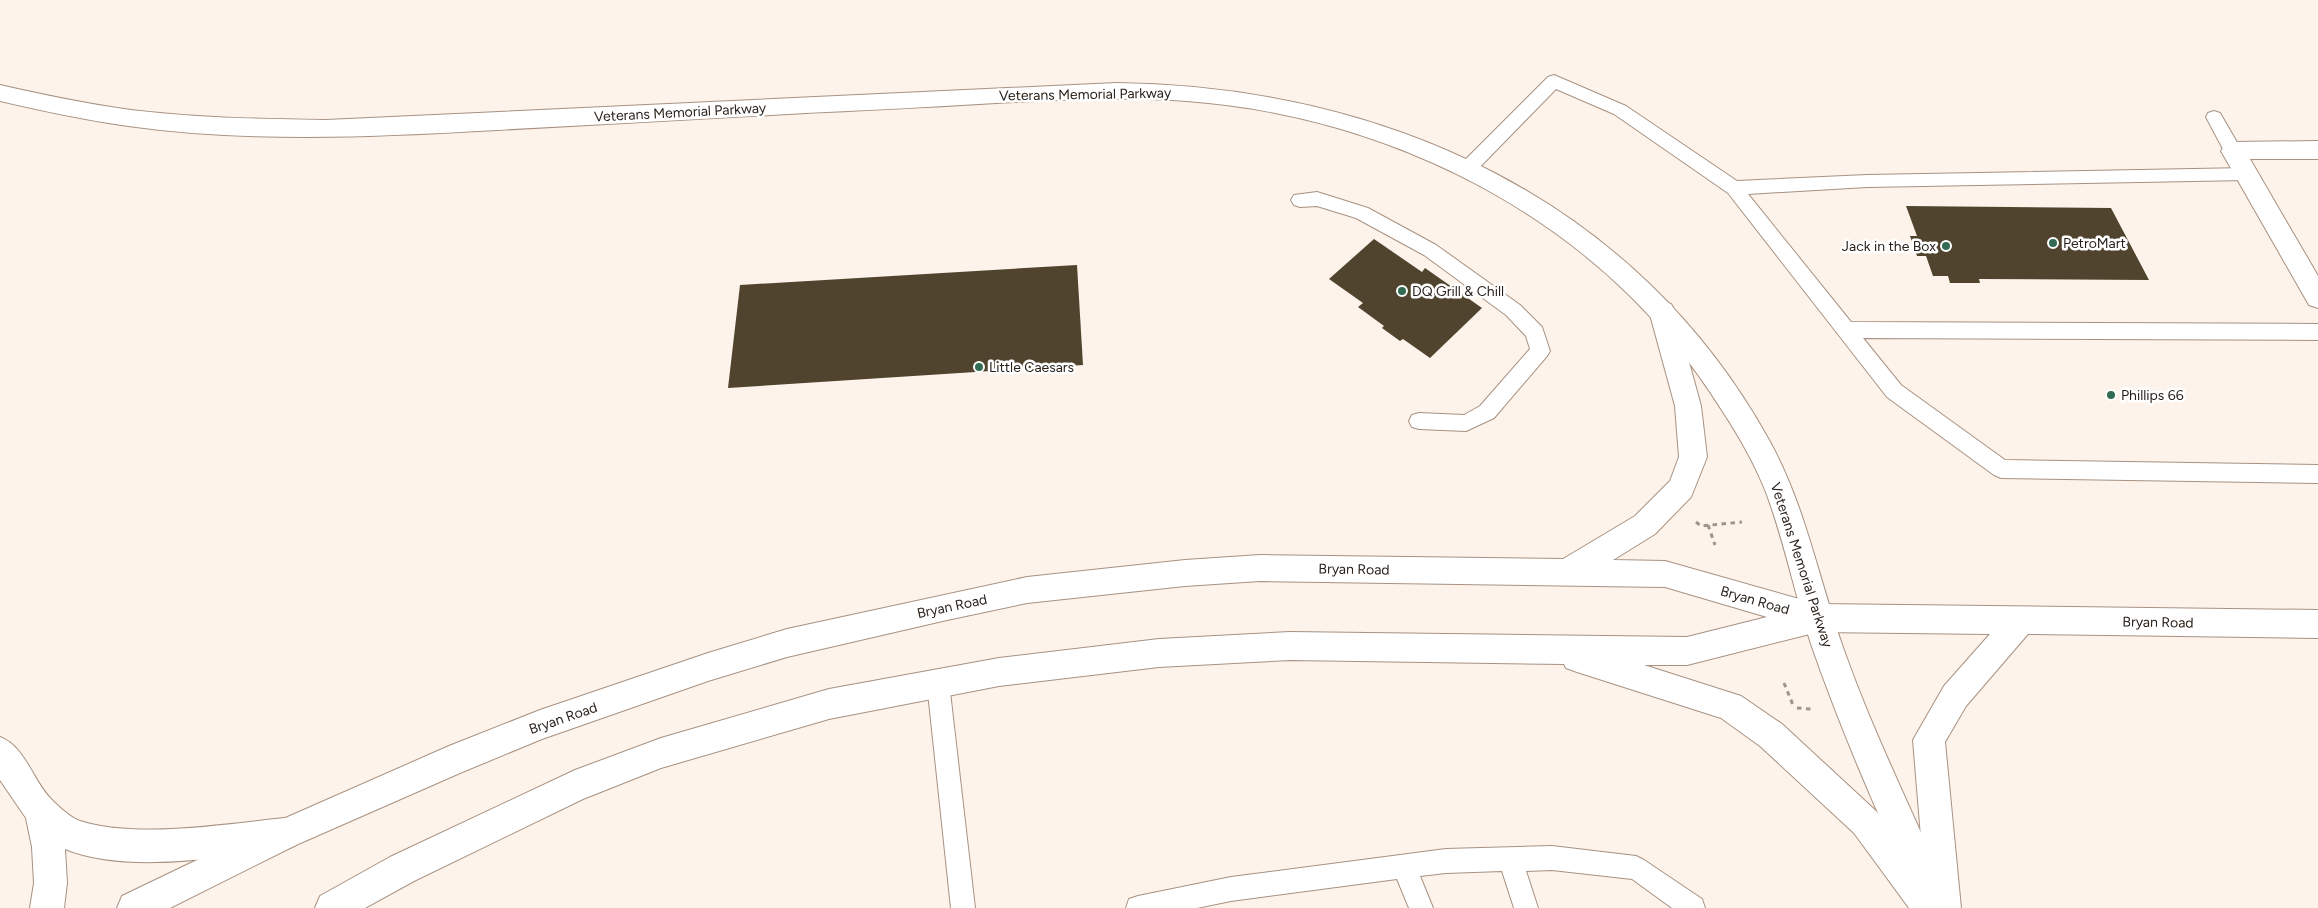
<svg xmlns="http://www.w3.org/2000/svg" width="2318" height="908" viewBox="0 0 2318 908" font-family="Figtree,sans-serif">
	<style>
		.building { fill: #51442f }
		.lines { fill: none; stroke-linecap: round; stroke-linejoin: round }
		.lane-casing { stroke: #a89180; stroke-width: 2 }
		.street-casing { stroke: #a89180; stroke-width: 2 }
		.secondary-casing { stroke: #a89180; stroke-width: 2 }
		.primary-casing { stroke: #a89180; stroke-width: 2 }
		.highway-casing { stroke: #a89180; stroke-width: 2 }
		.path { stroke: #9d948d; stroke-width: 3; stroke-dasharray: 4.5 4.5; stroke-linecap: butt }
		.lane { fill: #fff; fill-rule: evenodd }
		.street { fill: #fff; fill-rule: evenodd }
		.secondary { fill: #fff; fill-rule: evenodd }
		.primary { fill: #fff; fill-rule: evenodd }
		.highway { fill: #fff; fill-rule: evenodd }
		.poi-dot { fill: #326b54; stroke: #fff; stroke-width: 2 }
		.labels { text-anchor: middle; stroke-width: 5; stroke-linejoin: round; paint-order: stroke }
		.street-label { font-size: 14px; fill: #29211a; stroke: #fff }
		.poi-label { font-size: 14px; fill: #29211a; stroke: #fff; text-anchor: start }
	</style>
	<rect width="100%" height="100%" fill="#fdf3eb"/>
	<g class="building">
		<path d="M1906 206 2111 208 2149 280 1979 279 1980 283H1950L1948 276H1933L1926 256H1917L1910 236H1917Z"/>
		<path d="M1374 239 1422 272 1425 268 1482 308 1430 358 1403 339 1400 341 1382 328 1384 326 1358 307 1363 303 1329 279Z"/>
		<path d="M1077 265 1083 365 728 388 740 285Z"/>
	</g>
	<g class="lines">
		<defs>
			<g id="lane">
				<path d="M1554 75 1626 106 1737 181 1867 175 2247 168 2253 169 2256 174 2253 179 2247 180 1867 187 1748 194 1851 322 2318 324V340L1863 338 1901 385 2005 460 2318 465V483L2001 478 1994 475 1887 397 1728 193 1614 114 1556 89 1474 173 1468 174 1462 173 1459 168 1462 163 1548 77Z"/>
				<path d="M2214 111 2220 113 2242 151 2239 155 2233 157 2227 155 2224 151 2206 117 2208 113Z"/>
				<path d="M1317 192 1368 208 1436 245 1520 305 1542 327 1550 351 1547 356 1494 418 1466 431 1419 429 1412 427 1409 421 1412 415 1419 413 1464 415 1480 406 1530 349 1526 336 1506 315 1424 255 1356 218 1317 206 1300 207 1294 205 1291 200 1294 195Z"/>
				<path d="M938 672 946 676 949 683 975 908H951L927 683 930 676Z"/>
				<path d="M1552 846 1636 856 1644 860 1702 899 1705 908H1672L1632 879 1552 870 1526 871 1538 908H1514L1502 871 1446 873 1420 876 1433 908H1409L1397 879 1231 901 1197 908H1126L1129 899 1138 896 1231 877 1446 849Z"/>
			</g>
			<path id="street" d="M2318 141V159H2250L2318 276V308L2309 305 2221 151 2225 145 2233 142Z"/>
			<path id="secondary" d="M1116 83C1384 86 1636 199 1769 440 1806 506 1819 582 1845 653 1876 740 1918 822 1954 908H1920C1881 821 1842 734 1811 644 1795 595 1785 544 1767 495 1756 466 1740 438 1723 412 1708 388 1692 365 1674 344 1555 199 1372 115 1187 101 1123 96 1060 100 996 103 933 107 869 110 806 113 703 119 600 124 497 130 375 137 250 143 128 126 85 120 43 111 0 101V85C44 95 87 104 131 110 196 118 261 119 326 120Z"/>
			<path id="primary" d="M1662 301 1671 304 1675 311 1701 406 1707 457 1691 497 1655 534 1613 560 1665 561 1817 604 2318 610V638L2028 634 1966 706 1945 742 1961 908H1909L1854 833 1760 746 1721 718 1577 672 1566 668 1564 664 1290 660 1159 667 999 686 829 719 661 768 583 799 414 881 365 908H315L320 896 390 857 575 770 661 738 829 689 999 658 1159 639 1290 632 1687 637 1767 617 1665 587 1260 581 1185 586 1027 603 947 620 787 657 708 681 542 739 460 773 296 845 170 908H117L122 896 274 823 449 746 540 710 708 653 787 629 1027 577 1185 560 1260 555 1563 559 1635 516 1670 481 1679 457 1675 406 1649 311 1653 304ZM1818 632 1990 634 1944 686 1913 740 1924 873 1876 811 1782 724 1741 696 1644 665H1687Z"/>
			<path id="highway" d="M0 737C26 747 33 782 52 800 59 807 71 818 80 821 137 839 225 824 285 818L296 823 301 834 296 845 285 850C219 857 127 874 65 849L67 883 64 908H30L34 883 32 847 26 818 0 780Z"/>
		</defs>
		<use href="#lane" class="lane-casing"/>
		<use href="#street" class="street-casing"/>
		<use href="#secondary" class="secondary-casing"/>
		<use href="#primary" class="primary-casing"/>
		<use href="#highway" class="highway-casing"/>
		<g class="path">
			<path d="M1696 522 1701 526 1742 522"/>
			<path d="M1708 525 1715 545"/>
			<path d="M1784 683 1793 705"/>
			<path d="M1797 708 1811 709"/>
		</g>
		<use href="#lane" class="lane"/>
		<use href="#street" class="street"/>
		<use href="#secondary" class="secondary"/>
		<use href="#primary" class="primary"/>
		<use href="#highway" class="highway"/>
	</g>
	<g class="poi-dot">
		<circle cx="2053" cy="243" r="5"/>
		<circle cx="1946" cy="246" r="5"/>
		<circle cx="1402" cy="291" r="5"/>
		<circle cx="979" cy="367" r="5"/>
		<circle cx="2111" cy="395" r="5"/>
	</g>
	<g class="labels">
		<g class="street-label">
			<text transform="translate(1085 94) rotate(-1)" y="5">Veterans Memorial Parkway</text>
			<text transform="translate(680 112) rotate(-3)" y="5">Veterans Memorial Parkway</text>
			<text transform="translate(1802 565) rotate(72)" y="5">Veterans Memorial Parkway</text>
			<text transform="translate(1354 569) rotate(1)" y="5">Bryan Road</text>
			<text transform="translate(1755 600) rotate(16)" y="5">Bryan Road</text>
			<text transform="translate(952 606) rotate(-12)" y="5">Bryan Road</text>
			<text transform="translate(2158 622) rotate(1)" y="5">Bryan Road</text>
			<text transform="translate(563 718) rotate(-19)" y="5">Bryan Road</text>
		</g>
		<g class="poi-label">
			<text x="2063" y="248">PetroMart</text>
			<text x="1936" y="251" text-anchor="end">Jack in the Box</text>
			<text x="1412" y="296">DQ Grill &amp; Chill</text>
			<text x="989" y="372">Little Caesars</text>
			<text x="2121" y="400">Phillips 66</text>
		</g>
	</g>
</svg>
